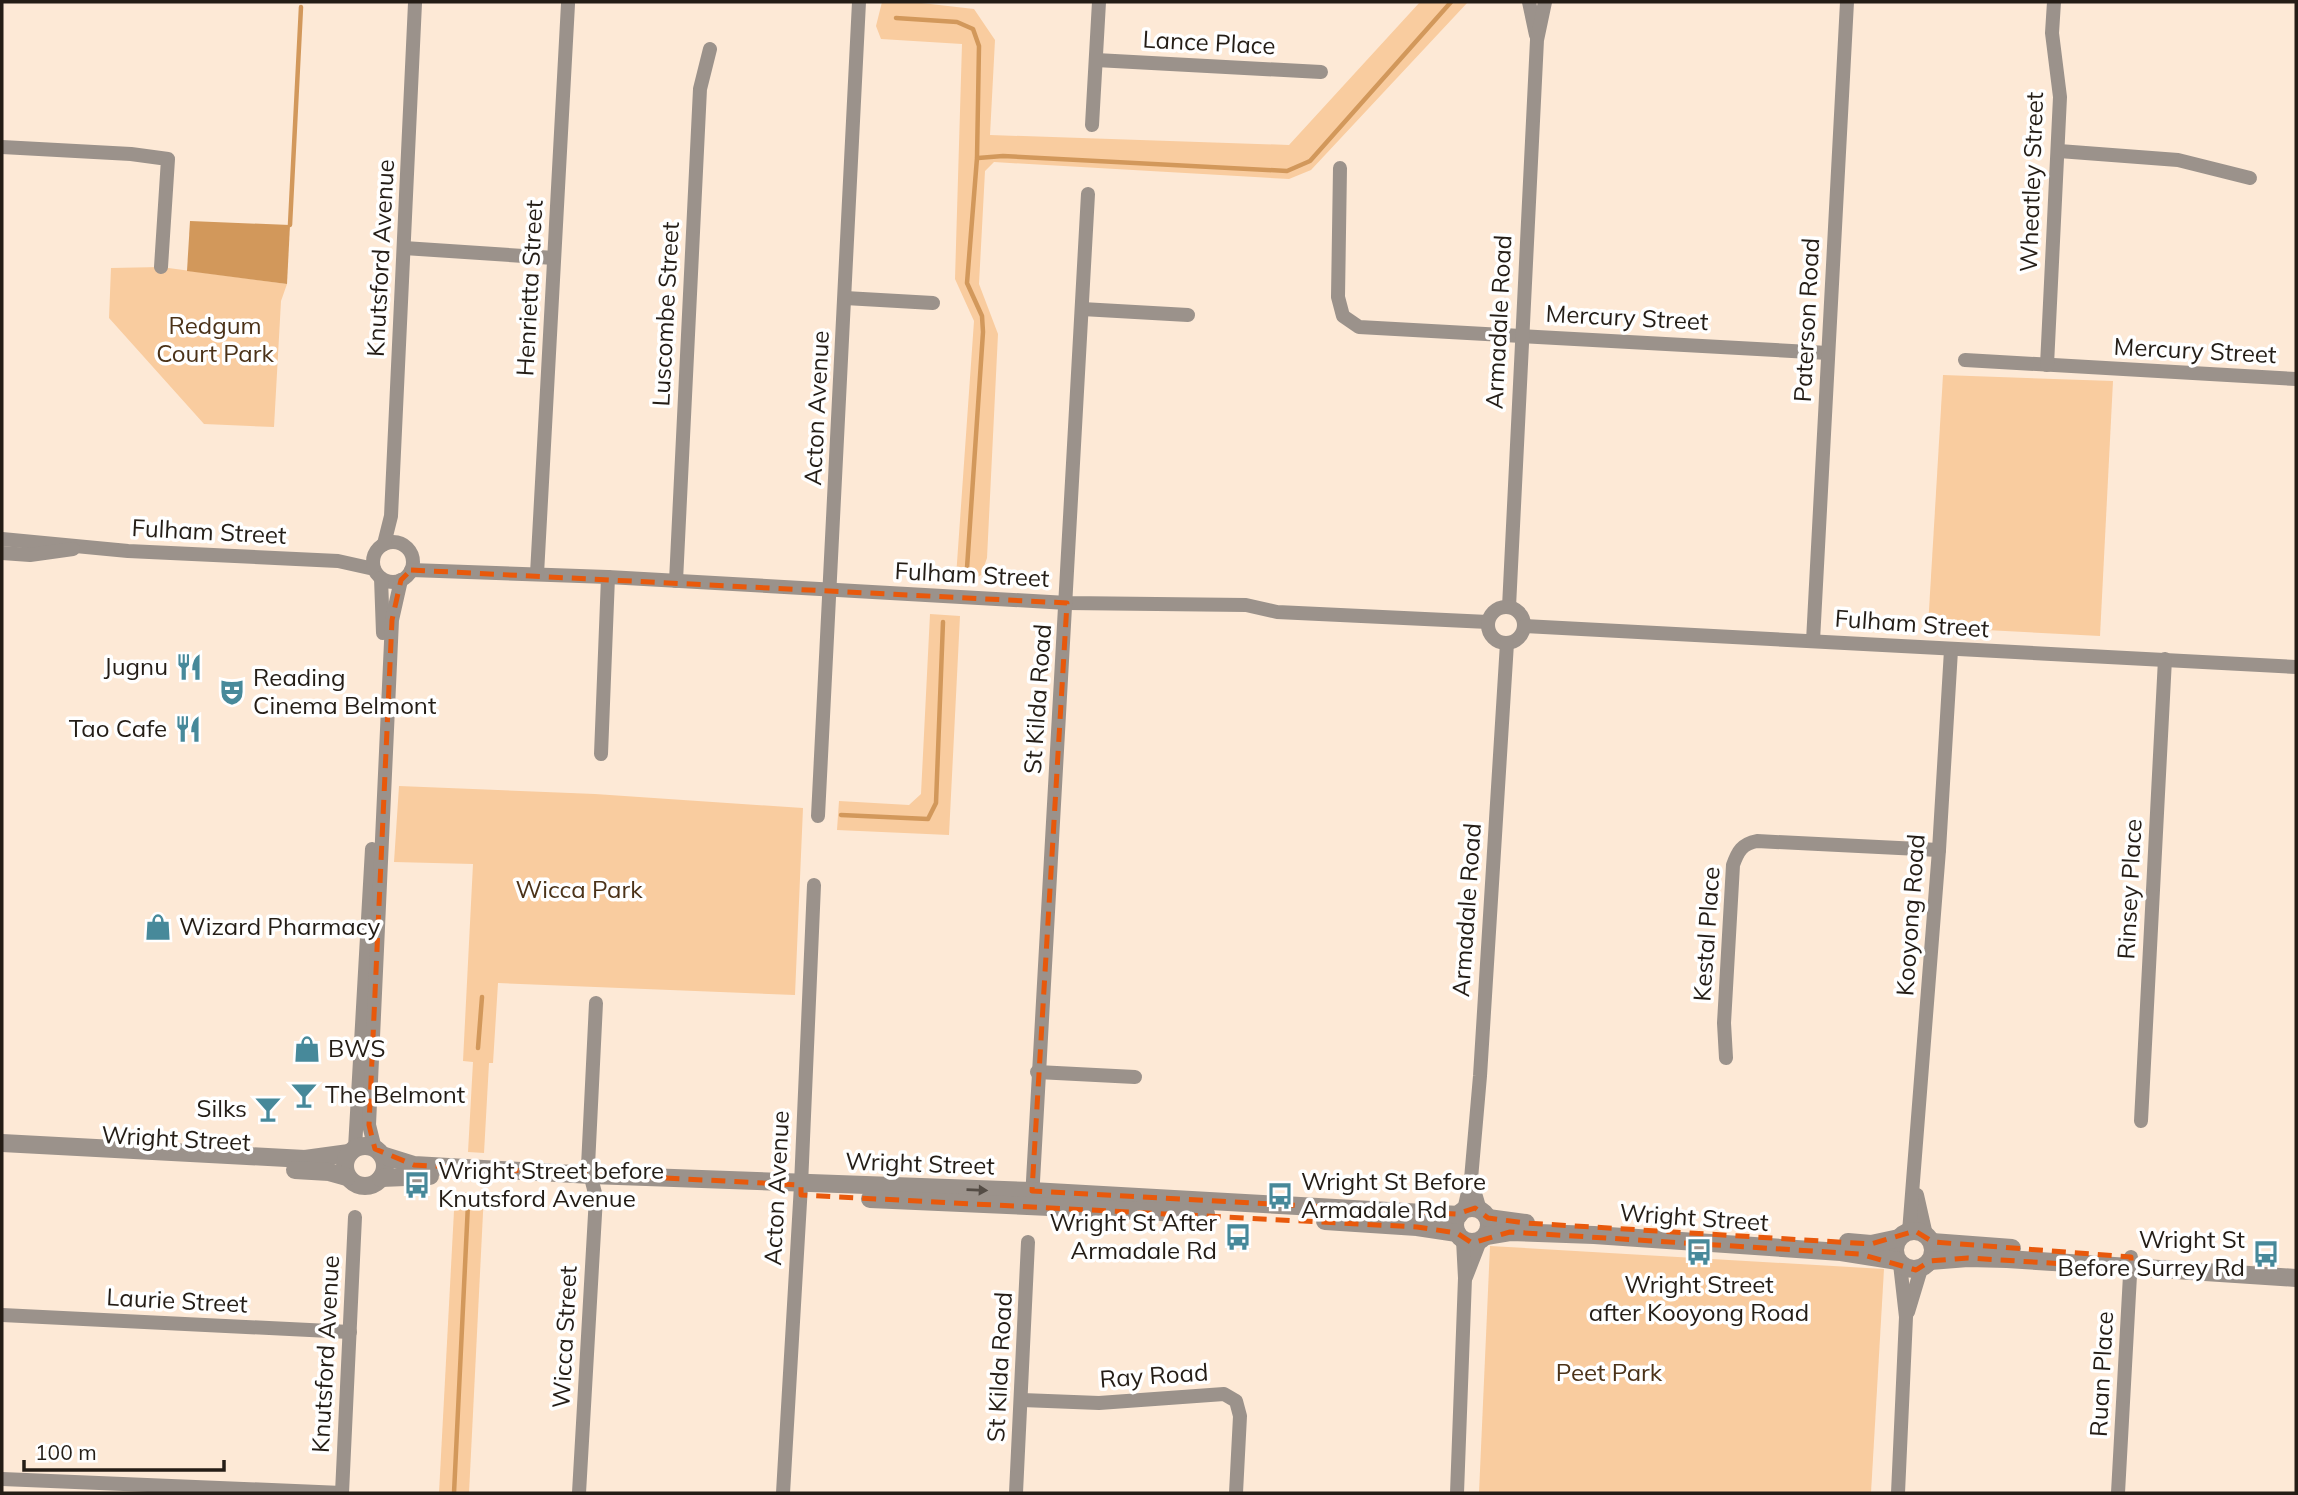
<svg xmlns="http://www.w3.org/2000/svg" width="2298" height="1495" viewBox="0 0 2298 1495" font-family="Mulish,sans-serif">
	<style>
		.green { fill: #f9cc9f }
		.water { fill: #d2985b }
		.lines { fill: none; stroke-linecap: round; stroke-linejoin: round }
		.stream { stroke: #d2985b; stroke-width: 4.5 }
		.minor { stroke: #9b928b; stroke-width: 14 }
		.tertiary { stroke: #9b928b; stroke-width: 18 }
		.oneway { fill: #544c45 }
		.marked { fill: none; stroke: #e8590c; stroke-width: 5; stroke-dasharray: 14 9; stroke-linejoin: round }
		.labels { text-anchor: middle; stroke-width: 7; stroke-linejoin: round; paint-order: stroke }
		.street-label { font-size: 24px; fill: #241d16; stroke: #fff }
		.park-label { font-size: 24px; fill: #4b3218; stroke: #fff }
		.poi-label { font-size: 24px; fill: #241d16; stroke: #fff; text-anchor: start }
	</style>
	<rect width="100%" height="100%" fill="#fde9d6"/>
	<g class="green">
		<path d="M882 2H913L974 9 995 40 990 135 1289 145 1420 2H1468L1311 170 1289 179 994 162 985 171 979 284 998 334 987 558 981 575 975 579 956 577 974 321 955 279 962 44 881 39 876 26Z"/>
		<path d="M161 267 287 284 281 301 274 427 204 424 109 318 111 268Z"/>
		<path d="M1943 375 2113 381 2100 636 1928 627Z"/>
		<path d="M930 614 960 616 949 835 837 830 839 801 909 805 921 794Z"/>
		<path d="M399 786 595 794 803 808 795 995 498 983 493 1063H489L484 1153 468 1152 473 1062 463 1061 473 864 394 862Z"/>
		<path d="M455 1192 484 1193 469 1493H439Z"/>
		<path d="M1490 1246 1884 1269 1871 1493H1479Z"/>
	</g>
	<path class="water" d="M190 221 290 225 287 284 187 271Z"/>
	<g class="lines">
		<g class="stream">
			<path d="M896 18 957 22 973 29 979 46 977 158 967 283 982 316 983 332 967 568"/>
			<path d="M978 158 1003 156 1287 171 1310 161 1451 2"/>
			<path d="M290 225 301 7"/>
			<path d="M841 815 928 819 936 803 943 622"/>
			<path d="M478 1048 482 997"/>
			<path d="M454 1493 468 1204"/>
		</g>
		<g class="minor">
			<path d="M1529 2 1536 35"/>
			<path d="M1096 60 1321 72"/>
			<path d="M1092 125 1099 2"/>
			<path d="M2 147 131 154 168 159 161 267"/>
			<path d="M2059 151 2178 160 2250 178"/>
			<path d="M1340 168 1338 297 1343 316 1359 327 1828 353"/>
			<path d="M404 248 554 258"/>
			<path d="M845 298 933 303"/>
			<path d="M1082 309 1188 315"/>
			<path d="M1965 360 2296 379"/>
			<path d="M2047 365 2060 97 2052 33 2054 2"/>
			<path d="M2 539 128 551 338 561 374 569"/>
			<circle cx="393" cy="562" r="20"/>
			<path d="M384 544 391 516 415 3"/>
			<path d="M2 553 30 555 73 549"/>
			<path d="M411 570 608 577 1067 603 1246 605 1277 612 1488 622"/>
			<path d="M537 574 568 4"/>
			<path d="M381 578 383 633"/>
			<path d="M676 581 700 89 710 49"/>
			<path d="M1509 607 1537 40 1545 2"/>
			<circle cx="1506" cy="625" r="18"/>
			<path d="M1524 626 2296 667"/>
			<path d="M1813 641 1847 2"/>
			<path d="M601 754 608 577"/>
			<path d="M818 816 859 2"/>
			<path d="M1726 1058 1724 1023 1733 865C1738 851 1742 844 1757 841L1939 850"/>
			<path d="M1037 1072 1135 1077"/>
			<path d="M2141 1121 2165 659"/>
			<path d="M355 1148 372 849"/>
			<path d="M375 1149 369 1125 392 620 401 580"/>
			<path d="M1471 1180 1480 1210"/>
			<path d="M1917 1195 1926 1235"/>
			<path d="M1032 1199 1088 194"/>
			<path d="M1464 1210 1471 1179 1480 1076 1507 643"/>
			<path d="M1909 1232 1939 850 1951 650"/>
			<path d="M1466 1277 1480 1241"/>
			<path d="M1908 1312 1921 1269"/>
			<path d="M2 1315 350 1332"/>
			<path d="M1022 1400 1099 1403 1224 1394 1236 1401 1240 1416 1236 1493"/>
			<path d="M2 1479 342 1493"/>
			<path d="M342 1493 355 1217"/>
			<path d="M579 1493 596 1197 588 1166 596 1003"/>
			<path d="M783 1493 801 1185 814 885"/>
			<path d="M1016 1493 1028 1242"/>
			<path d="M1457 1493 1465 1278 1463 1240"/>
			<path d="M1898 1493 1906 1317 1900 1264"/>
			<path d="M2118 1493 2131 1257"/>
		</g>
		<g class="tertiary">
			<path d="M2 1143 305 1159 349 1153"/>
			<circle cx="365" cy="1166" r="20"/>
			<path d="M382 1155 414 1165 591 1175 1032 1191 1459 1215"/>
			<path d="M295 1170 329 1172 347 1177"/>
			<path d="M381 1178 430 1176"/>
			<path d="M870 1199 1206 1214"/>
			<circle cx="1472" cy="1225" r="17"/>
			<path d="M1488 1218 1526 1223"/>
			<path d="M1325 1221 1417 1227 1457 1233"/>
			<circle cx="1914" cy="1250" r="19"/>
			<path d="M1486 1236 1510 1232 1594 1235 1841 1252 1898 1261"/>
			<path d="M1848 1242 1871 1244 1899 1238"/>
			<path d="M1932 1242 2012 1248"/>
			<path d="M1930 1261 1968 1258 2007 1259 2296 1278"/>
		</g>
	</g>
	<defs><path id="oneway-solid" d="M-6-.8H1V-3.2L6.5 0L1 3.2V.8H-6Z" transform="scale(1.75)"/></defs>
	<use class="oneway" href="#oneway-solid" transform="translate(977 1190) rotate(2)"/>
	<path class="marked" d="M411 570 1067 603 1032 1191 1457 1214 1475 1208 1488 1218 1526 1223 1871 1244 1915 1231 1933 1242 2131 1257V1268L1968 1258 1930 1261 1916 1270 1860 1254 1510 1232 1472 1243 1457 1233 1417 1227 801 1195V1185L414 1165 375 1149 369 1125 392 620 401 580Z"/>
	<defs>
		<symbol id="restaurant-bare" viewBox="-9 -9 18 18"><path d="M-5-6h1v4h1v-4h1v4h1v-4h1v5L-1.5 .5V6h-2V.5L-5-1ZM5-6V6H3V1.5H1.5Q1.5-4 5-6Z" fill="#47899a" stroke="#fff" stroke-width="2.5" paint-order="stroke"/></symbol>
		<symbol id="theatre-bare" viewBox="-9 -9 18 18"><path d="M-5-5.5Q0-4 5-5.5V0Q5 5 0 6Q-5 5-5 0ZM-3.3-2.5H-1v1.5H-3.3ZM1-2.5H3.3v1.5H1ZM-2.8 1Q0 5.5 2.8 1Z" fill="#47899a" stroke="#fff" stroke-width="2.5" paint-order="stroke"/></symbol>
		<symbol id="shop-bare" viewBox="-9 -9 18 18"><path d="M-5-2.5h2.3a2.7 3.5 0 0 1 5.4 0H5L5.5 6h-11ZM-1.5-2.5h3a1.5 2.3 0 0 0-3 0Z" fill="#47899a" stroke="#fff" stroke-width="2.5" paint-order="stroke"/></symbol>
		<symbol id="bar-bare" viewBox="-9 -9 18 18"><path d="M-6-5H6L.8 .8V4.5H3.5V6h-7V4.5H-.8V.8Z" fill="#47899a" stroke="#fff" stroke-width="2.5" paint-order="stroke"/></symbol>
		<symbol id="bus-bare" viewBox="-9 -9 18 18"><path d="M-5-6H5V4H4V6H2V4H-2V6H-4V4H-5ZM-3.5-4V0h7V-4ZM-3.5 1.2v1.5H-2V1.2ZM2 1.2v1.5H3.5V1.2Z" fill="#47899a" stroke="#fff" stroke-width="2.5" paint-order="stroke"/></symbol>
	</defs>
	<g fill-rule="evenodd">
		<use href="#restaurant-bare" x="170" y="648" width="38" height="38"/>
		<use href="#theatre-bare" x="213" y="673" width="38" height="38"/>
		<use href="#restaurant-bare" x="169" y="710" width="38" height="38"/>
		<use href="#shop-bare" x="139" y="908" width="38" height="38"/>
		<use href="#shop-bare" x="288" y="1030" width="38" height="38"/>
		<use href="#bar-bare" x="285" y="1076" width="38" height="38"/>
		<use href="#bar-bare" x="249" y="1090" width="38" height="38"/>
		<use href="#bus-bare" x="398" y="1166" width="38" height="38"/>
		<use href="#bus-bare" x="1261" y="1177" width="38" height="38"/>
		<use href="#bus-bare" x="1219" y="1218" width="38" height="38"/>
		<use href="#bus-bare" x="1680" y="1233" width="38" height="38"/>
		<use href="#bus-bare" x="2247" y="1235" width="38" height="38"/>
	</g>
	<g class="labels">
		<g class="street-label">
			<text transform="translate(1209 43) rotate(3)" y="8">Lance Place</text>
			<text transform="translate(2032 182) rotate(-88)" y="8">Wheatley Street</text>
			<text transform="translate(381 258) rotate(-87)" y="8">Knutsford Avenue</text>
			<text transform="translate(530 288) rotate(-87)" y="8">Henrietta Street</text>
			<text transform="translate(666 314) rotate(-87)" y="8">Luscombe Street</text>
			<text transform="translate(1627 318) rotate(3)" y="8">Mercury Street</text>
			<text transform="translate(1807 320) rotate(-87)" y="8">Paterson Road</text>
			<text transform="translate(1499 322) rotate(-87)" y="8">Armadale Road</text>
			<text transform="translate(2195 351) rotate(3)" y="8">Mercury Street</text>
			<text transform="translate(817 408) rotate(-87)" y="8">Acton Avenue</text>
			<text transform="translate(209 532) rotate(3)" y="8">Fulham Street</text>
			<text transform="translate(972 575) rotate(3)" y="8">Fulham Street</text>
			<text transform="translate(1912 624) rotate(4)" y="8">Fulham Street</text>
			<text transform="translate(1038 699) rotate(-86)" y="8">St Kilda Road</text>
			<text transform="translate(2130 889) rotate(-87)" y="8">Rinsey Place</text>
			<text transform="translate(1467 910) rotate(-86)" y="8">Armadale Road</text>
			<text transform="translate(1911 915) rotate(-86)" y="8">Kooyong Road</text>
			<text transform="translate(1707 934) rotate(-86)" y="8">Kestal Place</text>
			<text transform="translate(176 1139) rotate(3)" y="8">Wright Street</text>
			<text transform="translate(920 1164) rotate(2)" y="8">Wright Street</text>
			<text transform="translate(777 1188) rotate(-87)" y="8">Acton Avenue</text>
			<text transform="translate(1694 1218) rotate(4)" y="8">Wright Street</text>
			<text transform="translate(177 1301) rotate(3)" y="8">Laurie Street</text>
			<text transform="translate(565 1337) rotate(-87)" y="8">Wicca Street</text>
			<text transform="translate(326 1354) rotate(-87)" y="8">Knutsford Avenue</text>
			<text transform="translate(1000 1367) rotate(-87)" y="8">St Kilda Road</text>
			<text transform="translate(2102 1374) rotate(-87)" y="8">Ruan Place</text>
			<text transform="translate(1154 1376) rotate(-4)" y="8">Ray Road</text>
		</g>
		<g class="park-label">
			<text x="215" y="334">Redgum<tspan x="215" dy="28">Court Park</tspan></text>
			<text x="579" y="898">Wicca Park</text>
			<text x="1609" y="1381">Peet Park</text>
		</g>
		<g class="poi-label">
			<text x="168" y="675" text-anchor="end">Jugnu</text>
			<text x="253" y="686">Reading<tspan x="253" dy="28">Cinema Belmont</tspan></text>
			<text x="167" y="737" text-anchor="end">Tao Cafe</text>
			<text x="179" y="935">Wizard Pharmacy</text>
			<text x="328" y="1057">BWS</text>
			<text x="325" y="1103">The Belmont</text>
			<text x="247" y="1117" text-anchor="end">Silks</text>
			<text x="438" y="1179">Wright Street before<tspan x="438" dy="28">Knutsford Avenue</tspan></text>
			<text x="1301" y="1190">Wright St Before<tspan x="1301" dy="28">Armadale Rd</tspan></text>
			<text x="1217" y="1231" text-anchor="end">Wright St After<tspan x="1217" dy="28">Armadale Rd</tspan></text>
			<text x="2245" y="1248" text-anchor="end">Wright St<tspan x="2245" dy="28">Before Surrey Rd</tspan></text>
			<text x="1699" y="1293" text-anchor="middle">Wright Street<tspan x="1699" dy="28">after Kooyong Road</tspan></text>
		</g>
	</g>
	<rect width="2298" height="1495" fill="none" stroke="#241d16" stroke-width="7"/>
	<path d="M24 1460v10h200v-10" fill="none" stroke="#241d16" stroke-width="3.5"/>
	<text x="35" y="1460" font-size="21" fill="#241d16" stroke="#ffffff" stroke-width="5" paint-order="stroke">100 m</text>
</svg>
